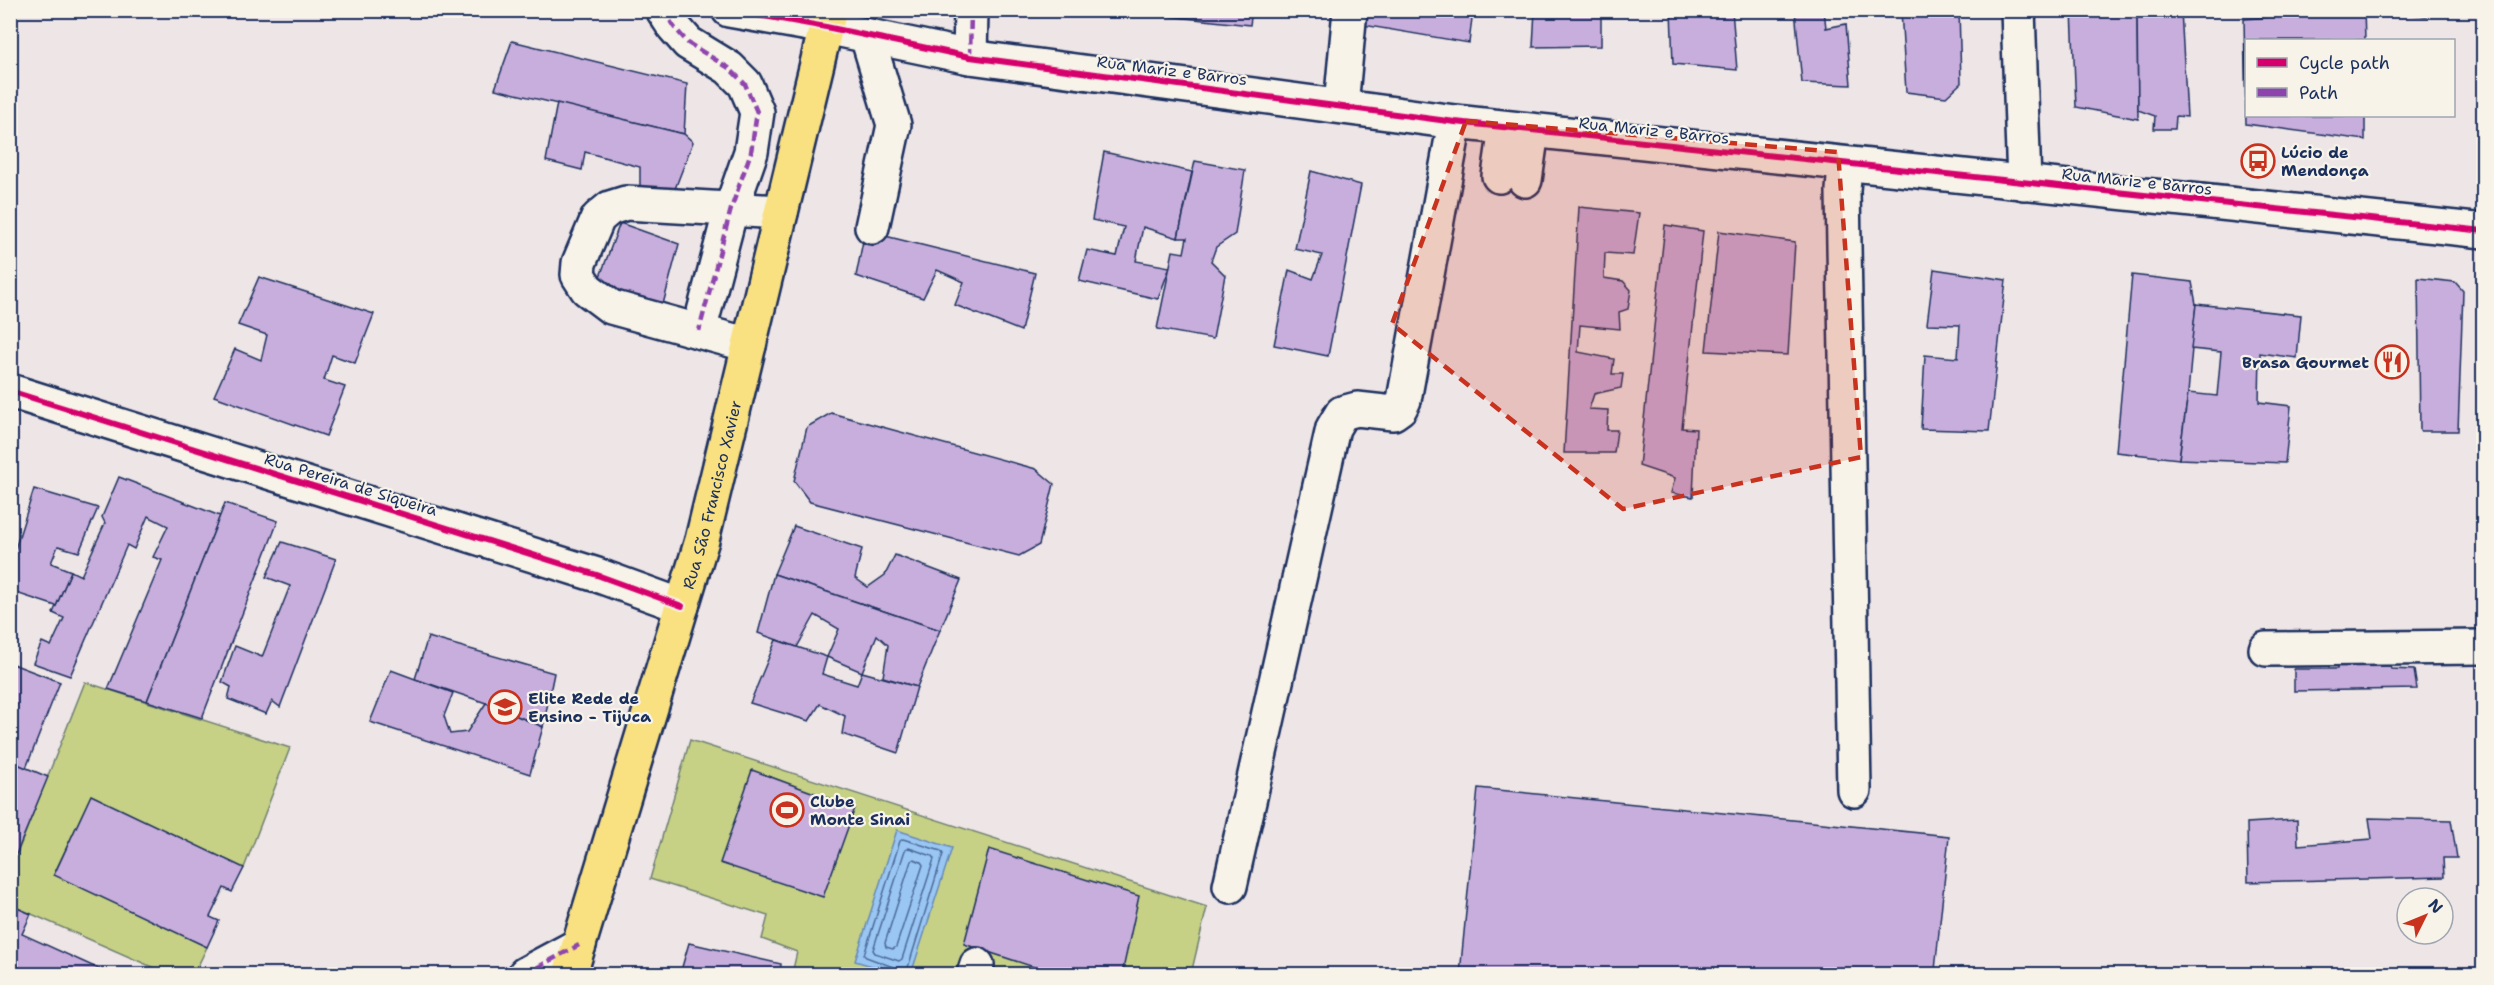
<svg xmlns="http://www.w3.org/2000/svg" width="2494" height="985" viewBox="0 0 2494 985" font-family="'Shantell Sans',sans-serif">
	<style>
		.green { fill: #c6d185; stroke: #708072; stroke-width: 1.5 }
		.water { fill: #99c6f3; stroke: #678ab7; stroke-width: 1.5 }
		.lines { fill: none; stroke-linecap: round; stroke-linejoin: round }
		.shore { stroke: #4d6b9a; stroke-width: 1.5 }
		.building { fill: #c8aedc; stroke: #1b2f5e; stroke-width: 1.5 }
		.minor-casing { stroke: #1b2f5e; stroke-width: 38 }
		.major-casing { stroke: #1b2f5e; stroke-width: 38 }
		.minor { stroke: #f7f3e8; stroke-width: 33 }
		.major { stroke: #f9e181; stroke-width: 33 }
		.quiet { stroke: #8e44ad; stroke-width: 4.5; stroke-dasharray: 9 4.5; stroke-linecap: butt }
		.cycleway-casing { stroke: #f7f3e8; stroke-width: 10 }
		.cycleway { stroke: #d6006c; stroke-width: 6 }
		.marked { fill: #c8321e; fill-opacity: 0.2; stroke: #c8321e; stroke-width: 4.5; stroke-dasharray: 12 8; stroke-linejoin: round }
		.labels { text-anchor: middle; stroke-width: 4.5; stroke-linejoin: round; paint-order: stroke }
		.street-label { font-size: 16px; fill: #1b2f5e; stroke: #f7f3e8 }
		.poi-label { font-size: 16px; font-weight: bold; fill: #1b2f5e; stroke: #f7f3e8; text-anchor: start }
	</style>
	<rect width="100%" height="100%" fill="#eee5e6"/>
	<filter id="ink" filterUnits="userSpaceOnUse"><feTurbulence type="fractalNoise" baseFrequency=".0167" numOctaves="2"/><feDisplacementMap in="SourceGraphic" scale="12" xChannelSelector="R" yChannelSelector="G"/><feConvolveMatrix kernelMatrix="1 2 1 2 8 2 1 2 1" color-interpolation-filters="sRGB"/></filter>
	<g filter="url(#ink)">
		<g class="green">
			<path d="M85 682 290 748 244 868 91 796 54 874 207 947 194 974H168L11 905V869Z"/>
			<path d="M690 740 1207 907 1191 974H792L797 952 762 939 768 916 650 879Z"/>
		</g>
		<path class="water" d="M897 830 952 848 911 974H899L855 961Z"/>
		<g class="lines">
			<g class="shore">
				<path d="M909 848 932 856 934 859 902 959 899 961 875 953 873 950 905 850Z"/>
				<path d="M914 859 921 862 923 865 896 947 893 949 886 947 885 943 911 861Z"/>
				<path d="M897 974 893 967 866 957 864 955 900 841 903 839 941 851 943 854 906 974"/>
			</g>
		</g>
		<g class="building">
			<path d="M1169 10H1252L1250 25 1167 16Z"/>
			<path d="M1365 10H1473L1469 43 1363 25Z"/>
			<path d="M1535 10H1601V46L1533 47Z"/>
			<path d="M1671 10H1732L1737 70 1673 64Z"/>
			<path d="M1795 10H1824L1826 28 1846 24 1851 85 1802 83Z"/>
			<path d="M1901 10H1959L1961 83 1946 97 1906 92Z"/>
			<path d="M2072 10H2137L2138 119 2076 107Z"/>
			<path d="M2137 10H2181L2187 117 2176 116 2175 129H2154L2155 116 2138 110Z"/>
			<path d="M2364 10 2365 40H2246V116H2365V140L2246 124 2244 19Z"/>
			<path d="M2373 10H2426V16Z"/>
			<path d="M512 41 687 84 684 134 495 89Z"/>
			<path d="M557 103 684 134 693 142 673 194 640 188V167L585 152 582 170 546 161Z"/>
			<path d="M1104 152 1192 172 1178 238 1143 227 1136 261 1170 267 1158 299 1079 281 1087 250 1117 256 1124 227 1092 220Z"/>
			<path d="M1195 161 1245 170 1235 234 1216 247 1211 261 1225 275 1213 339 1157 329 1173 251 1184 253 1187 238H1178Z"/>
			<path d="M1311 171 1361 185 1328 356 1274 345 1289 270 1313 279 1322 255 1295 249Z"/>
			<path d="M1579 207 1639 213 1633 255 1605 253 1604 278 1623 281 1631 290 1628 309 1619 312 1620 329 1580 325 1578 352 1614 359 1612 374H1623L1621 388 1594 394 1589 409 1608 410 1607 430H1617L1614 453H1564Z"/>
			<path d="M620 223 679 244 662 308 595 290Z"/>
			<path d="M1665 225 1703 231 1682 428 1696 429 1693 497 1671 493 1675 478 1639 466Z"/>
			<path d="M865 231 1035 273 1021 331 955 305 964 282 937 270 923 298 856 276Z"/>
			<path d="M1719 231 1795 242 1788 355 1706 351Z"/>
			<path d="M1934 269 2006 280 1989 431 1921 429 1925 355 1958 358 1960 325 1927 324Z"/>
			<path d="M2132 275 2192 282 2196 304 2188 393 2179 459 2116 452Z"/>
			<path d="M259 277 374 314 355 363 332 355 324 380 345 387 326 436 214 396 235 349 261 360 267 335 238 325Z"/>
			<path d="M2418 278 2455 282 2463 291 2458 431H2420Z"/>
			<path d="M2196 304 2301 315 2297 358 2260 353 2259 402 2291 406 2285 463 2179 459 2188 393 2217 396 2221 352 2191 349Z"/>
			<path d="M831 413 1036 469 1054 484 1039 545 1019 556 810 502 794 481 807 427Z"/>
			<path d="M119 477 220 516 147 701 108 689 162 560 153 557 168 526 148 516 134 549 127 545 70 676 33 663 42 642 51 646 64 618 53 613 71 571 81 576 105 523 102 517Z"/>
			<path d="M34 489 98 508 79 552 58 546 51 563 71 571 56 606 10 591V565Z"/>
			<path d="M225 503 278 521 202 718 147 701Z"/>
			<path d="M794 526 862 549 855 578 868 587 885 575 895 555 961 580 940 630 774 574Z"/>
			<path d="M282 542 336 559 280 707 272 701 266 714 228 699 231 687 222 682 235 646 262 657 290 586 266 577Z"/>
			<path d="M774 574 940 630 917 687 883 677 888 645 877 635 862 672 827 657 839 629 815 615 797 647 758 633Z"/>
			<path d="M428 637 554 673 543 727 486 703 415 679Z"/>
			<path d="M776 640 827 657 822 674 857 685 862 672 917 687 898 753 842 734 845 716 820 704 809 721 750 703Z"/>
			<path d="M2339 658 2387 659 2391 669 2414 670 2417 689 2294 691V669H2337Z"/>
			<path d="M10 663 60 682 26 768 10 761Z"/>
			<path d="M391 670 453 693 444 716 450 734 467 732 486 703 543 727 530 774 370 722Z"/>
			<path d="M10 761 48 777 10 869Z"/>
			<path d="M752 770 855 808 823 897 720 863Z"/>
			<path d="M1478 788 1949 836 1935 970 1981 974H1460Z"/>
			<path d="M91 795 244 868 232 892 224 888 210 917 219 921 207 947 54 875Z"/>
			<path d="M2369 818 2451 820 2457 858H2443L2444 877 2248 882 2247 823 2297 820 2298 845 2372 839Z"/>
			<path d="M989 849 1139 896 1122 974H1055L964 944Z"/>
			<path d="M10 905 31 914 22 934 110 974H10Z"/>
			<path d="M689 943 781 964 780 974H680Z"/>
		</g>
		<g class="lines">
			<defs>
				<g id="minor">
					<path d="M663 10 674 27 688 43 729 68 745 84 757 112 751 152 731 209 699 331"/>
					<path d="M729 10 826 27 970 57 1455 122 2484 231"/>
					<path d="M2018 10 2024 183"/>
					<path d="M867 36 894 125 872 227"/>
					<path d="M970 57 971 10"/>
					<path d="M1341 106 1350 10"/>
					<path d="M1845 164 1843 191 1854 790"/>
					<path d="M1499 176 1506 128"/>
					<path d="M1525 180 1532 131"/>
					<path d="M749 345 611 307 587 289 578 275 579 263 598 218 610 208 626 203 781 212"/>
					<path d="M10 391 597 575 682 606"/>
					<path d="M2266 649 2484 647"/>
					<path d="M1230 886 1333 428 1342 413 1357 409 1393 413 1400 408 1404 400 1455 122"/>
					<path d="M525 974 579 945"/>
					<path d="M974 974 977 965"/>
				</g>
				<g id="major">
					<path id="s1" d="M570 974 702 540 830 10"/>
				</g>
			</defs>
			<use href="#minor" class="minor-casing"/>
			<use href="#major" class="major-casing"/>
			<use href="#minor" class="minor"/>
			<use href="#major" class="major"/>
			<g class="quiet">
				<path d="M663 10 674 27 688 43 729 68 745 84 757 112 751 152 731 209 699 331"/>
				<path d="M970 57 971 10"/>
				<path d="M525 974 579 945"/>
			</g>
			<defs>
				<g id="cycleway">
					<path d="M729 10 826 27 970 57 1455 122 2484 231"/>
					<path d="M10 391 597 575 682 606"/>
				</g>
			</defs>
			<use href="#cycleway" class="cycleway-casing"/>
			<use href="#cycleway" class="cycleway"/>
		</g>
	</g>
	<path class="marked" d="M1466 121 1838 152 1861 457 1623 509 1392 324Z"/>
	<defs>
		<symbol id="bus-ring" viewBox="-11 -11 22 22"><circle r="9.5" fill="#f7f3e8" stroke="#c8321e" stroke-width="1.5"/><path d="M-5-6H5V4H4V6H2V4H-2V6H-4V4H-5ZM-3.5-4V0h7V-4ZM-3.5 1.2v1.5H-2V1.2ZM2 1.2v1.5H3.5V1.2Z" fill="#c8321e"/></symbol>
		<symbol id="restaurant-ring" viewBox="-11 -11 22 22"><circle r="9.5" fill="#f7f3e8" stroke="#c8321e" stroke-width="1.5"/><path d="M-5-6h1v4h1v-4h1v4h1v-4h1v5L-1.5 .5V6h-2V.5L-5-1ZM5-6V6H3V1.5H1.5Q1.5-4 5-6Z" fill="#c8321e"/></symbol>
		<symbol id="school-ring" viewBox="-11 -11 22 22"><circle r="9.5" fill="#f7f3e8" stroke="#c8321e" stroke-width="1.5"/><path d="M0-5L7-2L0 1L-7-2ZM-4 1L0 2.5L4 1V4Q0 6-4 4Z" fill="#c8321e"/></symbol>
		<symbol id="stadium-ring" viewBox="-11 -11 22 22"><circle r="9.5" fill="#f7f3e8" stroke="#c8321e" stroke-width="1.5"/><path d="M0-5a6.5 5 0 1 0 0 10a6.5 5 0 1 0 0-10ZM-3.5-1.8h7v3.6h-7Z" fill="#c8321e"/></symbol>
	</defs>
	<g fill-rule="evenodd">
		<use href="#bus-ring" x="2239" y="142" width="38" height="38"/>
		<use href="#restaurant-ring" x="2373" y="343" width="38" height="38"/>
		<use href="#school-ring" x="486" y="688" width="38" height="38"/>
		<use href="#stadium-ring" x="768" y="791" width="38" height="38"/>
	</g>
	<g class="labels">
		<g class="street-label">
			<text transform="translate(1172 70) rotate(7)" y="6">Rua Mariz e Barros</text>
			<text transform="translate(1654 130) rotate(6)" y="6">Rua Mariz e Barros</text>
			<text transform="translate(2137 181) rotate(6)" y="6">Rua Mariz e Barros</text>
			<text transform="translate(351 484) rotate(17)" y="6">Rua Pereira de Siqueira</text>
			<text dy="6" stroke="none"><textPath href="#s1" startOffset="500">Rua São Francisco Xavier</textPath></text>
		</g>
		<g class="poi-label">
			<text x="2281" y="158">Lúcio de<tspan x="2281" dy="18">Mendonça</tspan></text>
			<text x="2369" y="368" text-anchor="end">Brasa Gourmet</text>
			<text x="528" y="704">Elite Rede de<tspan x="528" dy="18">Ensino - Tijuca</tspan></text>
			<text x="810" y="807">Clube<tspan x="810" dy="18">Monte Sinai</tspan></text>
		</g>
	</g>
	<rect width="2494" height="985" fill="none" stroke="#f7f3e8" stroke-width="36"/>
	<rect x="18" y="18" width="2458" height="949" fill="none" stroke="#1b2f5e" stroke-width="2" filter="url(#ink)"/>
	<rect x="2245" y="39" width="210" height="78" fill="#f7f3e8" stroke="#9fa5b1" stroke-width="1.5"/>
	<rect x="2257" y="58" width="30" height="9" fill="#d6006c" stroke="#9fa5b1" stroke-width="1.5"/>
	<text x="2299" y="69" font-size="18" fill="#1b2f5e">Cycle path</text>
	<rect x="2257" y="88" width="30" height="9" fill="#8e44ad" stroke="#9fa5b1" stroke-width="1.5"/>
	<text x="2299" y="99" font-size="18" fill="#1b2f5e">Path</text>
	<g transform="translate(2425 916) rotate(47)"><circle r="28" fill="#f7f3e8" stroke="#9fa5b1" stroke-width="1.5"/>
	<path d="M0-4.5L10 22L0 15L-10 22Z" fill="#c8321e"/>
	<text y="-9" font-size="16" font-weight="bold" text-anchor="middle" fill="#1b2f5e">N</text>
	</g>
</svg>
